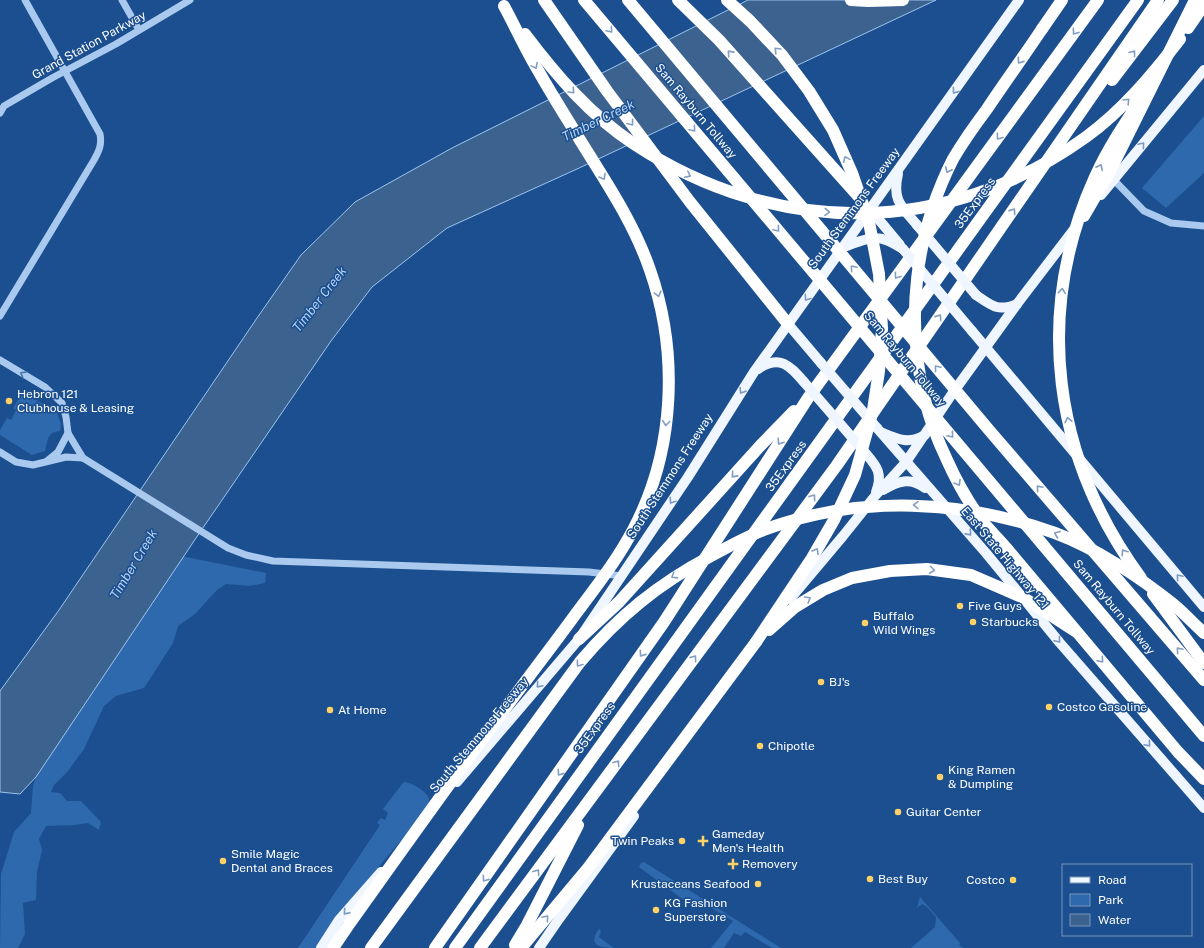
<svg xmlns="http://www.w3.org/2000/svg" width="1204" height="948" viewBox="0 0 1204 948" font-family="'Public Sans',sans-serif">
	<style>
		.green { fill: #2e69ad }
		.water { fill: #3c6290; stroke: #9cc4f0 }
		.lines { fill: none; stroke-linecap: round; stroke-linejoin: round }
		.minor { stroke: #a9c9ee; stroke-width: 7 }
		.major { stroke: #f0f6ff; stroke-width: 10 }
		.highway { stroke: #fff; stroke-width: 12 }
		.major-bridge { stroke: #f0f6ff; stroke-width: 10 }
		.highway-bridge { stroke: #fff; stroke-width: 12 }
		.oneway { stroke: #829ec1 }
		.oneway2 { stroke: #7b9ac1 }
		.oneway3 { stroke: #4674ac }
		.poi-dot { fill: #ffd166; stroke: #1b4f8f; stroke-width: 1.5 }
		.labels { text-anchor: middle; stroke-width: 3; stroke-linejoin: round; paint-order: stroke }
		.street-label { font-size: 12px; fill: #fff; stroke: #1b4f8f }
		.poi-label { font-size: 12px; fill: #fff; stroke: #1b4f8f; text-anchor: start }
		.water-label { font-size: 13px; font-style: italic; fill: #b5d3f5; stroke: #1b4f8f }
	</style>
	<rect width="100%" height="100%" fill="#1b4f8f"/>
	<g class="green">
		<path d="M1204 116V173L1166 208 1142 188Z"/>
		<path d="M23 392 57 413 61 424 60 431C47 432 48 440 45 451L32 455 0 435V430L7 418 11 420 16 410 13 408Z"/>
		<path d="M181 556 266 573 265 583 250 586 226 584 217 590 195 614 178 626 173 643 144 688 116 696 104 706 84 749 68 771 54 785 51 792 60 793 67 801H81L101 822 99 830 88 823 75 825 46 826 39 839 42 850 37 872 36 900 23 903 25 934 18 948H0L1 874 14 832 31 813 33 786 42 760Z"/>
		<path d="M404 782C411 782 426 791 429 798 430 803 428 807 426 811L380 865 316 948H298L380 825 377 823 381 818 385 820 388 813 383 809 402 784Z"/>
		<path d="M644 862 781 948H772L745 932 741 936 734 933 724 948H711L733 921 698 900 692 906 639 867 641 863Z"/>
		<path d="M920 897 960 943 959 945 964 948H911L935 927 936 917 926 906 922 904 917 908Z"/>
		<path d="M599 929 601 931 599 937 614 948C600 948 587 945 599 929Z"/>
	</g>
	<path class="water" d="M748 0H936L577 169 447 228 372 287 331 341 196 538 36 777 20 794 0 792V691L59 610 257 318 301 255 355 202 452 148Z"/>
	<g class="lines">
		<g class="minor">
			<path d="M122 0 139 30"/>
			<path d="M0 113 4 106 52 78 116 44 190 0"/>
			<path d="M1113 179 1144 211 1171 223 1204 226"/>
			<path d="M0 316 94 160C99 151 102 145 100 134L25 0"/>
			<path d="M0 360 45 387 62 403 66 417 68 433 83 458"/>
			<path d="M0 452 16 462 33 465 66 457 83 458 228 548 246 555 273 561 589 572 622 576"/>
			<path d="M47 461 58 452 68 433"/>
		</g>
		<g class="major">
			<path d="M898 174C892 200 901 206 917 225"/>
			<path d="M1101 195 1204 70"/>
			<path d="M870 209 900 245"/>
			<path d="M844 247C857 242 872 235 886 240 892 242 898 246 903 249"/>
			<path d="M976 295C992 306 998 312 1017 304"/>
			<path d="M788 324 821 363"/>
			<path d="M972 331 1204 607"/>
			<path d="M758 369C780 354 790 366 804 382"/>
			<path d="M877 428 986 553 1060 643 1204 808"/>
			<path d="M883 433C899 440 909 444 925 435"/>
			<path d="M862 449C875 465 884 471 876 492"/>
			<path d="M883 490C898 481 910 477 925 488"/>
			<path d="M790 599 843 536 875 496 906 462 952 394 1017 304 1075 228"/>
			<path d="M457 782 579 639 688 477 754 372 1019 0"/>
			<path d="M321 948 339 920 381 872"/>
			<path d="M539 948 559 919 634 816"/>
		</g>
		<g class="highway">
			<path d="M544 0 607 91 690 202 788 324"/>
			<path d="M678 0 719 40 860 198"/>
			<path d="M851 0 868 1 903 0"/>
			<path d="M1188 28 1204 5"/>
			<path d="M1042 29 1062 0"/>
			<path d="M1112 80 1173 0"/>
			<path d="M1084 216 1109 173 1195 0"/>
			<path d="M1008 550 1178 752 1204 779"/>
			<path d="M579 639 619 602 760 446 794 411"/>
			<path d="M515 945 527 925 578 825"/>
			<path d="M435 948 664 622 808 398 1098 0"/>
			<path d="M455 948 1138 0"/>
			<path d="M480 948 837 465 1158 0"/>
			<path d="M521 948 588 868 756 642"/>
		</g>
		<g class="major-bridge">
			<path d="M917 225 976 295"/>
			<path d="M903 249 972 331"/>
			<path d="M821 363 877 428"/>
			<path d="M804 382 862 449"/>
		</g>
		<g class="highway-bridge">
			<path d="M584 0 1204 736"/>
			<path d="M628 0 989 430 1204 680"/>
			<path d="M727 0 750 21 782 55 809 91 833 130 852 173 869 222 879 274 882 329 879 371 873 410 855 475 834 520 812 558 756 642"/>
			<path d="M525 34C556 75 590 115 634 144 777 238 947 237 1086 137 1123 110 1152 75 1180 39"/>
			<path d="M1008 550C999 539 988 529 980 518 967 500 956 480 947 460 938 441 930 421 925 400 905 319 915 234 953 159 963 142 975 125 987 109 1005 82 1024 56 1042 29"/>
			<path d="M1141 578C1053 458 1033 314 1095 177 1110 144 1131 114 1151 84"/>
			<path d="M1153 594 1204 663"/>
			<path d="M769 630 795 607 823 590 852 578 890 571 927 569 971 575 1024 598 1075 631"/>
			<path d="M333 948 350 923C400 853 450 782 502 713 526 680 551 648 575 615 596 587 618 559 634 528 675 450 679 353 650 270 634 223 606 182 580 140 566 117 552 95 539 72 526 51 516 28 504 6"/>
			<path d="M371 948 580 662C619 616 658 584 711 556 730 546 749 535 769 528 862 495 963 500 1055 533 1095 548 1140 577 1173 604 1184 613 1194 624 1204 633"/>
		</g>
	</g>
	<defs><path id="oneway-chevron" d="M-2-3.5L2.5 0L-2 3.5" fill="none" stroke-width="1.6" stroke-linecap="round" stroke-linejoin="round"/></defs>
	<g class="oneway">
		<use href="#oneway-chevron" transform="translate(610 30) rotate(50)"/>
		<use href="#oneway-chevron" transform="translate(1075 32) rotate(126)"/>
		<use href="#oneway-chevron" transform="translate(777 50) rotate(-134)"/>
		<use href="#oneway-chevron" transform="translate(730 53) rotate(-132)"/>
		<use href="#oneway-chevron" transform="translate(1133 53) rotate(-52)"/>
		<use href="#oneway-chevron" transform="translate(1020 61) rotate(125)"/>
		<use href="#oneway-chevron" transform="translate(535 66) rotate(62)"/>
		<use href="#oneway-chevron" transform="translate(572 91) rotate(47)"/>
		<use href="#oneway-chevron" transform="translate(1127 101) rotate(-46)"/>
		<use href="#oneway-chevron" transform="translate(631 123) rotate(53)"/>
		<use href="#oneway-chevron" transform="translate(693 129) rotate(50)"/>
		<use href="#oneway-chevron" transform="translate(999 137) rotate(126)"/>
		<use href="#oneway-chevron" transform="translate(846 159) rotate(-114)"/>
		<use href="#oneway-chevron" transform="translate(1100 167) rotate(-63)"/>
		<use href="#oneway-chevron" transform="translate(948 170) rotate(115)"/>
		<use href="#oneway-chevron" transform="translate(688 175) rotate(27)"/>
		<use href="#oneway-chevron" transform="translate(603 177) rotate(59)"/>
		<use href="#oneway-chevron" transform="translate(1013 211) rotate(-55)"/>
		<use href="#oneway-chevron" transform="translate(827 212) rotate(3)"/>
		<use href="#oneway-chevron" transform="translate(777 229) rotate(50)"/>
		<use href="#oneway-chevron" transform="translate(853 268) rotate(-130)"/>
		<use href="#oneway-chevron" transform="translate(897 276) rotate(126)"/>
		<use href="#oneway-chevron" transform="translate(1062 291) rotate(-84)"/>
		<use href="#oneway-chevron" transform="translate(658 294) rotate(75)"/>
		<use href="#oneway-chevron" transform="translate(939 317) rotate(-55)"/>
		<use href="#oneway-chevron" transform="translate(937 368) rotate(-130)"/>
		<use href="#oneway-chevron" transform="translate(1068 420) rotate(-103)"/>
		<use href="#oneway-chevron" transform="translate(666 423) rotate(97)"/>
		<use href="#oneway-chevron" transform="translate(951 435) rotate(50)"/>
		<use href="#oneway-chevron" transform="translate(780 442) rotate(123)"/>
		<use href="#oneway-chevron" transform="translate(734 475) rotate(132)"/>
		<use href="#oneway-chevron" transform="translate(958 483) rotate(60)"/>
		<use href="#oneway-chevron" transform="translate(1039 488) rotate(-131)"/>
		<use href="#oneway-chevron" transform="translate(813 497) rotate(-54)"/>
		<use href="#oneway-chevron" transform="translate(916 505) rotate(-179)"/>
		<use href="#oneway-chevron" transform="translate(1057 534) rotate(-158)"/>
		<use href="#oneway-chevron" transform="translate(816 551) rotate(-60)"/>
		<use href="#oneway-chevron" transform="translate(1124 552) rotate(-123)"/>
		<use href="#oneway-chevron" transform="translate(932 570) rotate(7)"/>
		<use href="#oneway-chevron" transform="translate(674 576) rotate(148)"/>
		<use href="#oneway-chevron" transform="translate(808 599) rotate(-31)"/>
		<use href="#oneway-chevron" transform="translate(1179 650) rotate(-131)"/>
		<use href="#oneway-chevron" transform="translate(642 654) rotate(125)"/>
		<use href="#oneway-chevron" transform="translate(694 658) rotate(-54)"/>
		<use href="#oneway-chevron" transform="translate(1101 660) rotate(49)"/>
		<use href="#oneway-chevron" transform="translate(579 664) rotate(127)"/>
		<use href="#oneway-chevron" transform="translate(617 763) rotate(-54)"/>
		<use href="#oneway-chevron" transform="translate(560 773) rotate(125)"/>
		<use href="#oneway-chevron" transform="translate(537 872) rotate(-54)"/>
		<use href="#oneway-chevron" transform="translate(485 879) rotate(125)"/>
		<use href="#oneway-chevron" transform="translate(546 918) rotate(-50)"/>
	</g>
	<g class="oneway2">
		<use href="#oneway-chevron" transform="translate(955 91) rotate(126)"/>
		<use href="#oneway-chevron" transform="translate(1142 145) rotate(-50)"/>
		<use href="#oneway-chevron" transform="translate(807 298) rotate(126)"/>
		<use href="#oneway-chevron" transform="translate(742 391) rotate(122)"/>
		<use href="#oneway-chevron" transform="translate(672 501) rotate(124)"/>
		<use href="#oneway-chevron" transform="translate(969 533) rotate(48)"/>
		<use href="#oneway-chevron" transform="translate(1179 577) rotate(-130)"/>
		<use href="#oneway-chevron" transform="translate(1058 640) rotate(50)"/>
		<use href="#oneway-chevron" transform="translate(539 685) rotate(131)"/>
		<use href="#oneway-chevron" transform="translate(1148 744) rotate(49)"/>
		<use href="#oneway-chevron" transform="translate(346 912) rotate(131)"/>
	</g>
	<use class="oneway3" href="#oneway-chevron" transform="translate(23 374) rotate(-149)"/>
	<g class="poi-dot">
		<circle cx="9" cy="401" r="4"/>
		<circle cx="960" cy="606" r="4"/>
		<circle cx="973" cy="622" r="4"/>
		<circle cx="865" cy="623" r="4"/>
		<circle cx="821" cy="682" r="4"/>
		<circle cx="1049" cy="707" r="4"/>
		<circle cx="330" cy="710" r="4"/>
		<circle cx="760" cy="746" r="4"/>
		<circle cx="940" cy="777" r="4"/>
		<circle cx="898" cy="812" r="4"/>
		<circle cx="682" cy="841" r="4"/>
		<path d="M701 835h4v4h4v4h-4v4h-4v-4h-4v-4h4z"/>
		<circle cx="223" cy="861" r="4"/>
		<path d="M731 858h4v4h4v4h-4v4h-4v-4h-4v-4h4z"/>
		<circle cx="870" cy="879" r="4"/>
		<circle cx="1013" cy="880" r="4"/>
		<circle cx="758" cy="884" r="4"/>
		<circle cx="656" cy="910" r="4"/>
	</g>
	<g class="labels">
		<g class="street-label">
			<text transform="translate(89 45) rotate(-29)" y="4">Grand Station Parkway</text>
			<text transform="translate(696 111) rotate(50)" y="4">Sam Rayburn Tollway</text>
			<text transform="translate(975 203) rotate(-54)" y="4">35Express</text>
			<text transform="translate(854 208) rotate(-54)" y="4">South Stemmons Freeway</text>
			<text transform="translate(905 359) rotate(50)" y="4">Sam Rayburn Tollway</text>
			<text transform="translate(786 466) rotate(-54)" y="4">35Express</text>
			<text transform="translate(670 476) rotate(-57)" y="4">South Stemmons Freeway</text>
			<text transform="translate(1005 558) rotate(50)" y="4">East State Highway 121</text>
			<text transform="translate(1114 607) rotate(50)" y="4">Sam Rayburn Tollway</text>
			<text transform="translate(595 728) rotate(-54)" y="4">35Express</text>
			<text transform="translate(479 735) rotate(-50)" y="4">South Stemmons Freeway</text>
		</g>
		<g class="poi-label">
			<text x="17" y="398">Hebron 121<tspan x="17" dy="14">Clubhouse &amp; Leasing</tspan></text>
			<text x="968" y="610">Five Guys</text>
			<text x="873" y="620">Buffalo<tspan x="873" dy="14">Wild Wings</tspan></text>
			<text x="981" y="626">Starbucks</text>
			<text x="829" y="686">BJ's</text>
			<text x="1057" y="711">Costco Gasoline</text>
			<text x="338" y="714">At Home</text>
			<text x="768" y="750">Chipotle</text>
			<text x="948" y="774">King Ramen<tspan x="948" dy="14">&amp; Dumpling</tspan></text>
			<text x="906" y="816">Guitar Center</text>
			<text x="712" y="838">Gameday<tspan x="712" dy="14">Men's Health</tspan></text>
			<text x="674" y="845" text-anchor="end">Twin Peaks</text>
			<text x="231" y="858">Smile Magic<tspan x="231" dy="14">Dental and Braces</tspan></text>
			<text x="742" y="868">Removery</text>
			<text x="878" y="883">Best Buy</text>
			<text x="1005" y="884" text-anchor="end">Costco</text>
			<text x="750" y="888" text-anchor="end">Krustaceans Seafood</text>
			<text x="664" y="907">KG Fashion<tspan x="664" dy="14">Superstore</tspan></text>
		</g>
		<g class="water-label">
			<text transform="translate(598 120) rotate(-26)" y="5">Timber Creek</text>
			<text transform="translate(319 299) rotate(-52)" y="5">Timber Creek</text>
			<text transform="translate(133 564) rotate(-59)" y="5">Timber Creek</text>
		</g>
	</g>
	<rect x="1062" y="864" width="130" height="72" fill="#1b4f8f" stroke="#7695bc"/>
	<rect x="1070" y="877" width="20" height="6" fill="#f0f6ff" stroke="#7695bc"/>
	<text x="1098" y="884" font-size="12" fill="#ffffff">Road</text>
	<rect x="1070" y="894" width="20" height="12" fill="#2e69ad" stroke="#7695bc"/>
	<text x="1098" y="904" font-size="12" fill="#ffffff">Park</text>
	<rect x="1070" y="914" width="20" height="12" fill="#3c6290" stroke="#7695bc"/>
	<text x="1098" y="924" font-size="12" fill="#ffffff">Water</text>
</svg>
